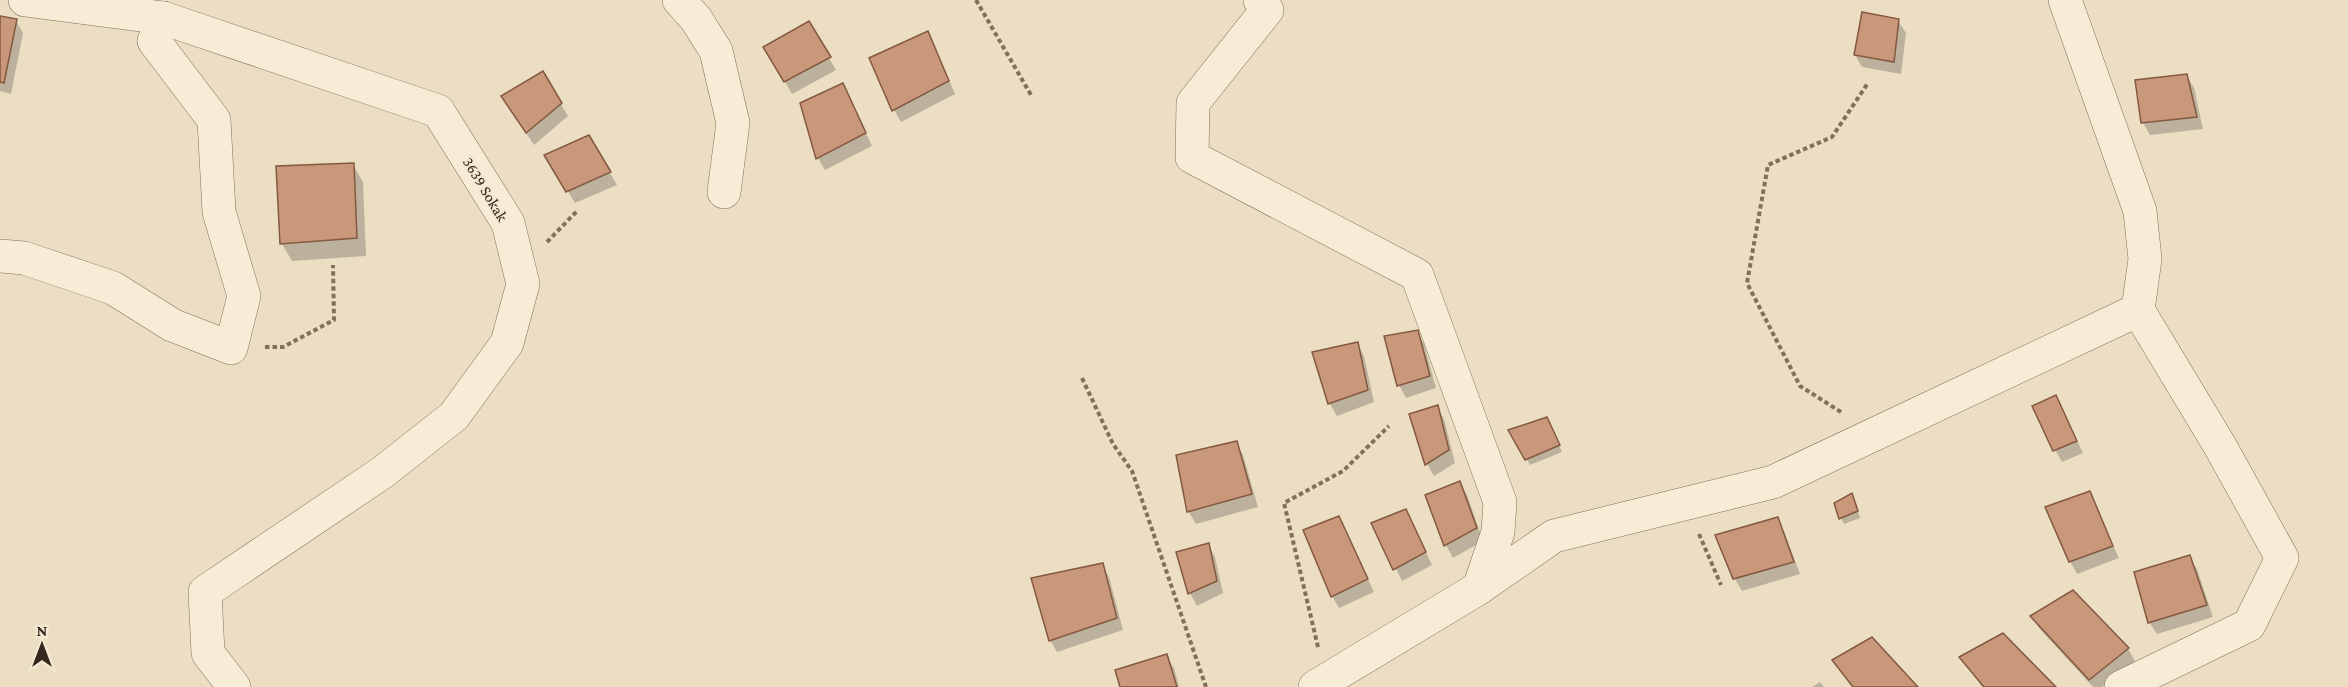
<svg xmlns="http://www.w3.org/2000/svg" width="2348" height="687" viewBox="0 0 2348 687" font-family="'Crimson Pro',serif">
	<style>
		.shadow { fill: #0003 }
		.building { fill: #c9977a; stroke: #835941; stroke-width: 1.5 }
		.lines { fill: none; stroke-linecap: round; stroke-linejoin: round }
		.minor-casing { stroke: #856f5a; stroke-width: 34 }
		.tertiary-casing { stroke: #856f5a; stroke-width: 34 }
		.path { stroke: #856f5a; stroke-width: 4; stroke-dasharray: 4.5 3; stroke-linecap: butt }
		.minor { stroke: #f7ecd5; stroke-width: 33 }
		.tertiary { stroke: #f7ecd5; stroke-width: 33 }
		.labels { text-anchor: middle; stroke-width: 4.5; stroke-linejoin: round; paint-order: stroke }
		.street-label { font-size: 16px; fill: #36281e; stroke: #f4e9d2 }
	</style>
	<rect width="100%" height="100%" fill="#ecdec3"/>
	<g class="shadow">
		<path d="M0 17 16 21 23 33 11 94 0 91Z"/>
		<path d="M1898 21 1906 33 1901 74 1862 67 1855 55Z"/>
		<path d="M808 23 836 70 792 94 765 47Z"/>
		<path d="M934 46 955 94 901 122 894 110Z"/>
		<path d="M542 73 568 116 534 145 510 109Z"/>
		<path d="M2187 76 2194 88 2203 129 2150 135 2143 123Z"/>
		<path d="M849 97 872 146 825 170 818 158Z"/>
		<path d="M589 137 617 185 575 203 546 155Z"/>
		<path d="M353 165 363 182 366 256 292 261 282 244Z"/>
		<path d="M1417 332 1424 344 1436 388 1406 398 1399 385Z"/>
		<path d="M1357 344 1364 356 1374 402 1337 416 1330 404 1314 353Z"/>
		<path d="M2056 396 2083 453 2062 462 2055 450Z"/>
		<path d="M1437 407 1444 419 1455 463 1434 476 1427 464 1411 415Z"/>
		<path d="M1550 425 1562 452 1530 465 1511 431Z"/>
		<path d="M1236 443 1243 455 1258 507 1196 524 1189 512 1178 456Z"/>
		<path d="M1460 483 1467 495 1483 541 1453 558 1446 545 1427 496Z"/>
		<path d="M2089 493 2119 558 2077 574 2070 561Z"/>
		<path d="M1855 501 1860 518 1844 524 1841 518Z"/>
		<path d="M1777 519 1784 531 1800 574 1742 591 1735 579Z"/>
		<path d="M1412 523 1432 565 1402 581 1373 524Z"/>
		<path d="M1345 531 1374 592 1339 608 1332 596Z"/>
		<path d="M1208 544 1215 557 1223 593 1197 606 1190 593 1178 553Z"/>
		<path d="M2189 557 2197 569 2213 617 2157 634 2149 622Z"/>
		<path d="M1102 564 1109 577 1123 630 1057 652 1050 640Z"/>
		<path d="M2032 616 2128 649 2135 661 2102 687H2093L2039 628Z"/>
		<path d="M1166 656 1174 668 1179 687H1122Z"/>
		<path d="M1961 657 2054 687H1982Z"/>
		<path d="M1820 682 1824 687H1812Z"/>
	</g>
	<g class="building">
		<path d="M1862 12 1899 19 1894 62 1854 55Z"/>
		<path d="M0 16 17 19 4 83 0 82Z"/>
		<path d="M809 21 831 57 784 82 763 47Z"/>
		<path d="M928 31 949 81 892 111 869 58Z"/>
		<path d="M543 71 562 103 526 133 501 96Z"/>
		<path d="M2187 74 2197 117 2141 123 2135 80Z"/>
		<path d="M843 83 866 133 816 159 800 103Z"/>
		<path d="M589 135 611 172 566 192 544 155Z"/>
		<path d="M354 163 357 238 280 244 276 166Z"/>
		<path d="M1418 330 1430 376 1397 386 1384 336Z"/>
		<path d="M1358 342 1368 390 1328 404 1312 352Z"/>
		<path d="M2056 395 2077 441 2053 451 2032 406Z"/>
		<path d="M1438 405 1449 450 1425 465 1409 414Z"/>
		<path d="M1547 417 1560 445 1525 460 1508 430Z"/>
		<path d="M1237 441 1252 494 1187 512 1176 455Z"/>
		<path d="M1460 481 1477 528 1444 546 1425 495Z"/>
		<path d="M2090 491 2113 546 2069 562 2045 507Z"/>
		<path d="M1852 493 1858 511 1839 519 1834 503Z"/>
		<path d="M1406 509 1426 552 1393 570 1371 523Z"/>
		<path d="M1339 516 1368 579 1331 597 1303 530Z"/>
		<path d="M1778 517 1794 562 1733 579 1715 535Z"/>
		<path d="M1209 543 1217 581 1188 594 1176 552Z"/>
		<path d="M2190 555 2207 605 2148 623 2134 572Z"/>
		<path d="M1103 563 1117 618 1049 641 1031 578Z"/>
		<path d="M2073 590 2129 648 2089 680 2030 616Z"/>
		<path d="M2003 633 2056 687H1984L1959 657Z"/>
		<path d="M1872 637 1918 687H1853L1832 660Z"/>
		<path d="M1167 654 1177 687H1120L1115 670Z"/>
	</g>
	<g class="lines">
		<defs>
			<g id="minor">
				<path d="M25 0 163 18 438 111 508 223 523 284 507 343 454 416 383 472 205 592 208 653 234 687"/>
				<path d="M679 0 696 19 716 51 733 123 724 192"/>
				<path d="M1260 0 1267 10 1193 103 1192 157 1417 275 1500 502 1498 532 1479 588"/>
				<path d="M0 256 24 258 113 288 172 325 231 348 244 296 219 212 214 120 154 41 163 18"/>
				<path d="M2121 687 2249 625 2282 558 2220 446 2138 310"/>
			</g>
			<path id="tertiary" d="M1315 687 1479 588 1554 536 1773 482 2138 310 2145 259 2140 211 2065 0"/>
		</defs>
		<use href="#minor" class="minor-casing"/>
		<use href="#tertiary" class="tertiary-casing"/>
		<g class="path">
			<path d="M976 0 1031 95"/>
			<path d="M547 242 578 210"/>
			<path d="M265 347H283L334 320 333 265"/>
			<path d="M1082 378 1113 444 1132 471 1206 687"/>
			<path d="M1841 412 1800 386 1747 283 1768 165 1832 137 1868 83"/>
			<path d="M1699 534 1721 585"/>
			<path d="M1318 647 1284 503 1343 471 1389 426"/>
		</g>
		<use href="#minor" class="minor"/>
		<use href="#tertiary" class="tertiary"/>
	</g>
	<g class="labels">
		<g class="street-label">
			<text transform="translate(486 189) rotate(59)" y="6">3639 Sokak</text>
		</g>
	</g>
	<g transform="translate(42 645)" stroke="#f4e9d2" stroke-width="4.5" paint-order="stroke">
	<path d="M0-4.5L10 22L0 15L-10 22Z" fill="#36281e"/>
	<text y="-9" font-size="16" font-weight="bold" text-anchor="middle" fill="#36281e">N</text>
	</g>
</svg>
